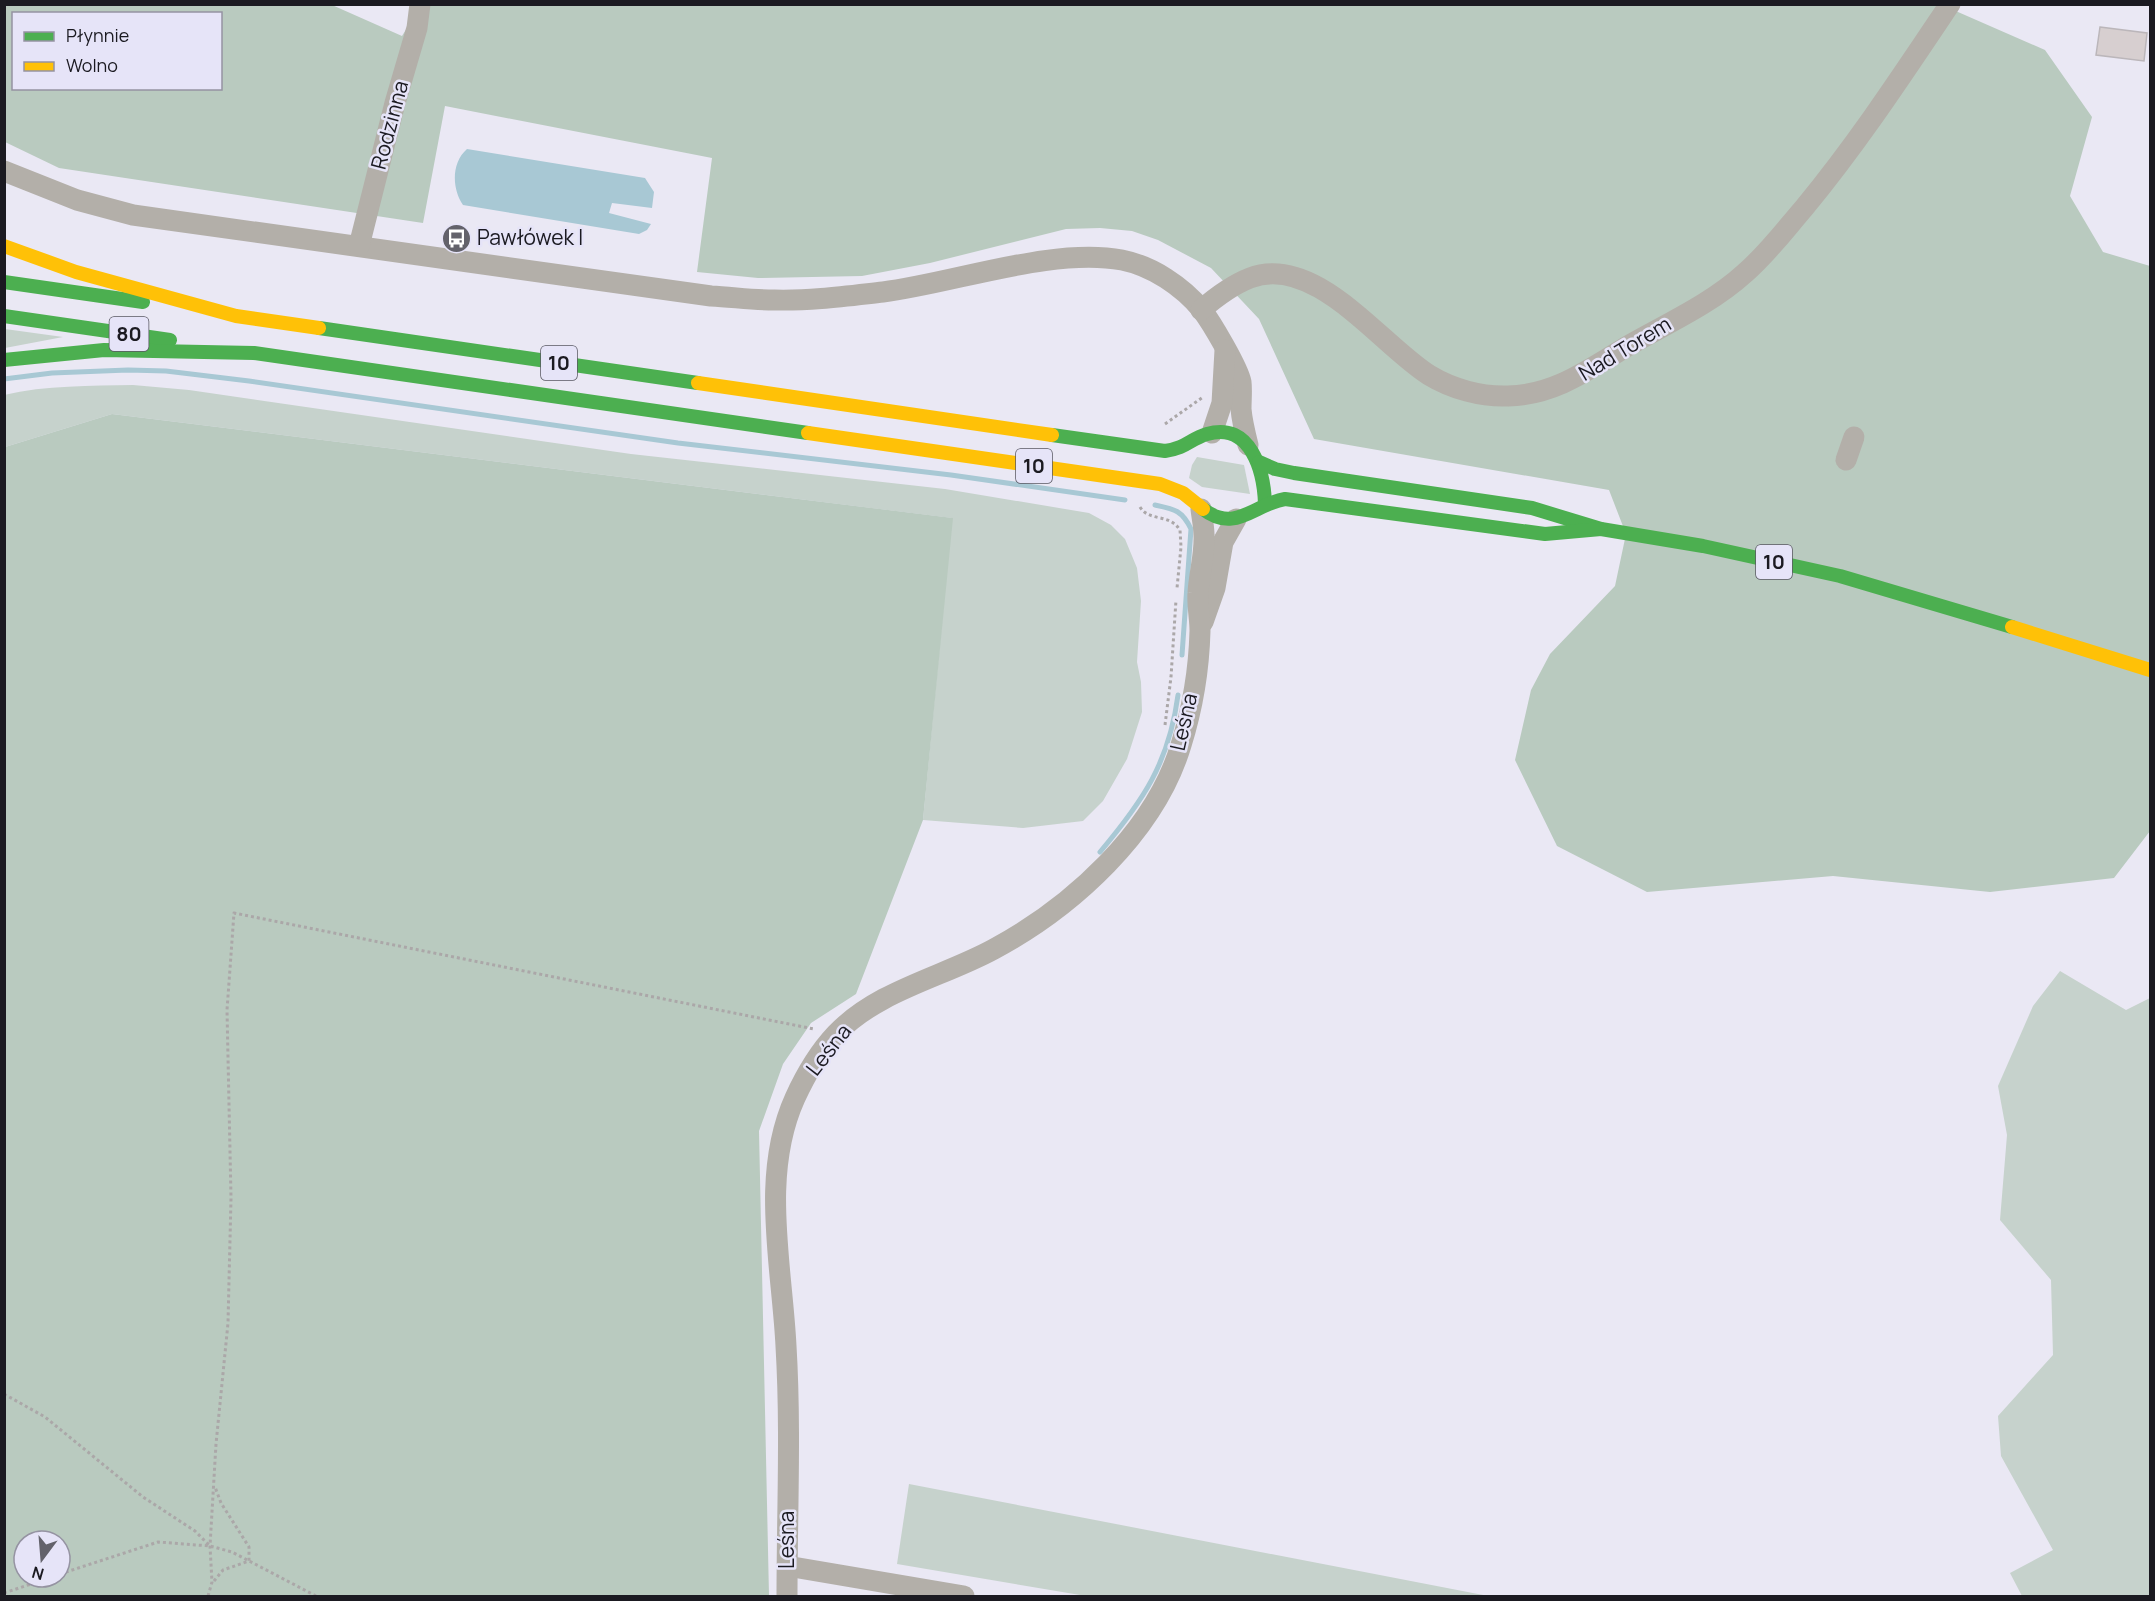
<svg xmlns="http://www.w3.org/2000/svg" width="2155" height="1601" viewBox="0 0 2155 1601" font-family="Manrope,sans-serif">
	<style>
		.green { fill: #c6d2cc }
		.forest { fill: #b9cabf; fill-rule: evenodd }
		.water { fill: #a8c8d4 }
		.lines { fill: none; stroke-linecap: round; stroke-linejoin: round }
		.stream { stroke: #a8c8d4; stroke-width: 5 }
		.building { fill: #d7cfd0; stroke: #bbb6ba; stroke-width: 1.5 }
		.path { stroke: #aba7a8; stroke-width: 3; stroke-dasharray: 3 3; stroke-linecap: butt }
		.street { stroke: #b3afa9; stroke-width: 21 }
		.fast { stroke: #4caf50; stroke-width: 14 }
		.slow { stroke: #ffc107; stroke-width: 14 }
		.labels { text-anchor: middle; stroke-width: 5; stroke-linejoin: round; paint-order: stroke }
		.shield { fill: #e6e4f8; stroke: #585762; stroke-width: 1.5 }
		.shield-label { font-size: 20px; font-weight: bold; fill: #1b1a21 }
		.street-label { font-size: 21px; fill: #1b1a21; stroke: #e6e4f8 }
		.poi-label { font-size: 21px; fill: #1b1a21; stroke: #e6e4f8; text-anchor: start }
	</style>
	<rect width="100%" height="100%" fill="#eae8f4"/>
	<g class="green">
		<path d="M5 329 63 337 5 348Z"/>
		<path d="M133 385 189 390 631 454 945 489 1089 513 1111 525 1125 539 1137 568 1141 601 1137 662 1141 682 1142 712 1127 759 1103 801 1083 821 1023 828 923 820 952 518 112 414 5 447 4 395C46 385 91 386 133 385Z"/>
		<path d="M1197 457 1244 465 1250 494 1202 487 1189 478 1192 465Z"/>
		<path d="M2060 971 2126 1010 2150 998V1596H2022L2010 1573 2053 1550 2001 1456 1998 1416 2053 1355 2051 1280 2000 1220 2007 1135 1998 1086 2033 1006Z"/>
		<path d="M909 1484 1478 1594 1489 1596H1086L897 1564Z"/>
	</g>
	<g class="forest">
		<path d="M422 4 1942 5 2045 50 2092 117 2070 196 2103 252 2150 266V831L2114 878 1990 892 1833 876 1647 892 1557 846 1515 760 1531 690 1550 654 1615 586 1626 534 1609 490 1314 439 1259 319 1211 268 1158 240 1132 231 1100 228 1066 229 930 263 862 276 758 278 697 272 712 158 445 106 423 223 59 168 5 142 4 5H332L402 36ZM14 14H220V88H14Z"/>
		<path d="M112 414 953 518 923 820 856 994 811 1023 783 1064 759 1131 769 1596H5V447ZM24 1541H60V1577H24Z"/>
	</g>
	<path class="water" d="M467 149 645 178 654 192 652 208 612 203 609 213 651 224 647 230 639 234 463 205C452 189 451 163 467 149Z"/>
	<g class="lines">
		<g class="stream">
			<path d="M4 379 52 373 128 370 166 371 249 381 678 443 951 475 1125 500"/>
			<path d="M1155 505C1174 509 1182 510 1191 529L1182 655"/>
			<path d="M1100 852C1143 801 1169 763 1178 695"/>
		</g>
	</g>
	<path class="building" d="M2100 27 2147 33 2144 61 2096 55Z"/>
	<g class="lines">
		<g class="path">
			<path d="M1165 424 1203 397"/>
			<path d="M1140 507C1149 522 1169 513 1180 530L1181 547 1177 588"/>
			<path d="M1165 725 1171 677 1176 600"/>
			<path d="M4 1394 45 1417 143 1497 195 1531 209 1545"/>
			<path d="M60 1574 158 1542 210 1546 232 1552 316 1596"/>
			<path d="M214 1581 223 1570 249 1561V1547L221 1503 215 1487"/>
			<path d="M4 1593 52 1577"/>
			<path d="M208 1596 212 1582 210 1546 216 1444 228 1323 231 1198 227 1010 234 913 814 1029"/>
		</g>
		<g class="street">
			<path d="M4 171 77 200 133 215 711 296C732 297 753 300 774 300 811 301 847 296 883 292 955 283 1052 247 1122 260 1152 266 1182 286 1202 310 1211 322 1238 367 1241 382 1242 390 1241 400 1241 409 1242 421 1245 433 1248 445"/>
			<path d="M359 246 395 103 417 28 420 4"/>
			<path d="M1201 310C1216 297 1232 285 1250 278 1315 253 1381 345 1429 375 1452 389 1481 397 1508 396 1554 395 1588 370 1626 347 1666 324 1711 304 1745 273 1767 254 1785 230 1804 208 1857 144 1903 74 1950 4"/>
			<path d="M1212 433 1222 403 1225 350"/>
			<path d="M1846 460 1854 437"/>
			<path d="M1203 622 1215 588 1223 542 1236 519"/>
			<path d="M787 1566 964 1596"/>
			<path d="M787 1596C787 1513 791 1429 786 1346 782 1265 760 1175 795 1098 805 1076 819 1052 836 1034 878 990 943 977 994 949 1072 907 1155 832 1181 745 1192 710 1199 668 1200 631 1200 618 1197 605 1198 593 1199 574 1205 554 1204 535 1204 527 1202 518 1201 509"/>
		</g>
		<g class="fast">
			<path d="M4 282 143 302"/>
			<path d="M4 316 170 340"/>
			<path d="M319 328 698 383"/>
			<path d="M4 360 104 350 254 353 808 433"/>
			<path d="M1052 435 1165 451C1187 448 1190 439 1207 434 1251 421 1264 472 1265 504"/>
			<path d="M1259 462 1275 469 1294 473 1532 508 1601 529 1703 546 1840 576 2012 627"/>
			<path d="M1203 509C1235 534 1254 504 1285 499L1545 534 1601 529"/>
		</g>
		<g class="slow">
			<path d="M4 246 76 272 236 316 319 328"/>
			<path d="M698 383 1052 435"/>
			<path d="M808 433 1160 484 1183 493 1203 509"/>
			<path d="M2012 627 2150 670"/>
		</g>
	</g>
	<defs>
		<symbol id="bus-disc" viewBox="-11 -11 22 22"><circle r="9.5" fill="#63626b" stroke="#e6e4f8"/><path d="M-5-6H5V4H4V6H2V4H-2V6H-4V4H-5ZM-3.5-4V0h7V-4ZM-3.5 1.2v1.5H-2V1.2ZM2 1.2v1.5H3.5V1.2Z" fill="#fff"/></symbol>
	</defs>
	<g fill-rule="evenodd">
		<use href="#bus-disc" x="440" y="222" width="33" height="33"/>
	</g>
	<g class="labels">
		<g class="shield">
			<rect x="109.5" y="317" width="39" height="34" rx="4.5"/>
			<rect x="541" y="346" width="36" height="34" rx="4.5"/>
			<rect x="1016" y="449" width="36" height="34" rx="4.5"/>
			<rect x="1756" y="545" width="36" height="34" rx="4.5"/>
		</g>
		<g class="shield-label">
			<text x="129" y="341">80</text>
			<text x="559" y="370">10</text>
			<text x="1034" y="473">10</text>
			<text x="1774" y="569">10</text>
		</g>
		<g class="street-label">
			<text transform="translate(390 125) rotate(-75)" y="7">Rodzinna</text>
			<text transform="translate(1625 349) rotate(-31)" y="7">Nad Torem</text>
			<text transform="translate(1184 722) rotate(-77)" y="7">Leśna</text>
			<text transform="translate(829 1050) rotate(-52)" y="7">Leśna</text>
			<text transform="translate(787 1540) rotate(-90)" y="7">Leśna</text>
		</g>
		<g class="poi-label">
			<text x="477" y="245">Pawłówek I</text>
		</g>
	</g>
	<rect width="2155" height="1601" fill="none" stroke="#1b1a21" stroke-width="12"/>
	<rect x="12" y="12" width="210" height="78" fill="#e6e4f8" stroke="#9593a2" stroke-width="1.5"/>
	<rect x="24" y="32" width="30" height="9" fill="#4caf50" stroke="#9593a2" stroke-width="1.5"/>
	<text x="66" y="42" font-size="18" fill="#1b1a21">Płynnie</text>
	<rect x="24" y="62" width="30" height="9" fill="#ffc107" stroke="#9593a2" stroke-width="1.5"/>
	<text x="66" y="72" font-size="18" fill="#1b1a21">Wolno</text>
	<g transform="translate(42 1559) rotate(196)"><circle r="28" fill="#e6e4f8" stroke="#9593a2" stroke-width="1.5"/>
	<path d="M0-4.5L10 22L0 15L-10 22Z" fill="#63626b"/>
	<text y="-9" font-size="16" font-weight="bold" text-anchor="middle" fill="#1b1a21">N</text>
	</g>
</svg>
